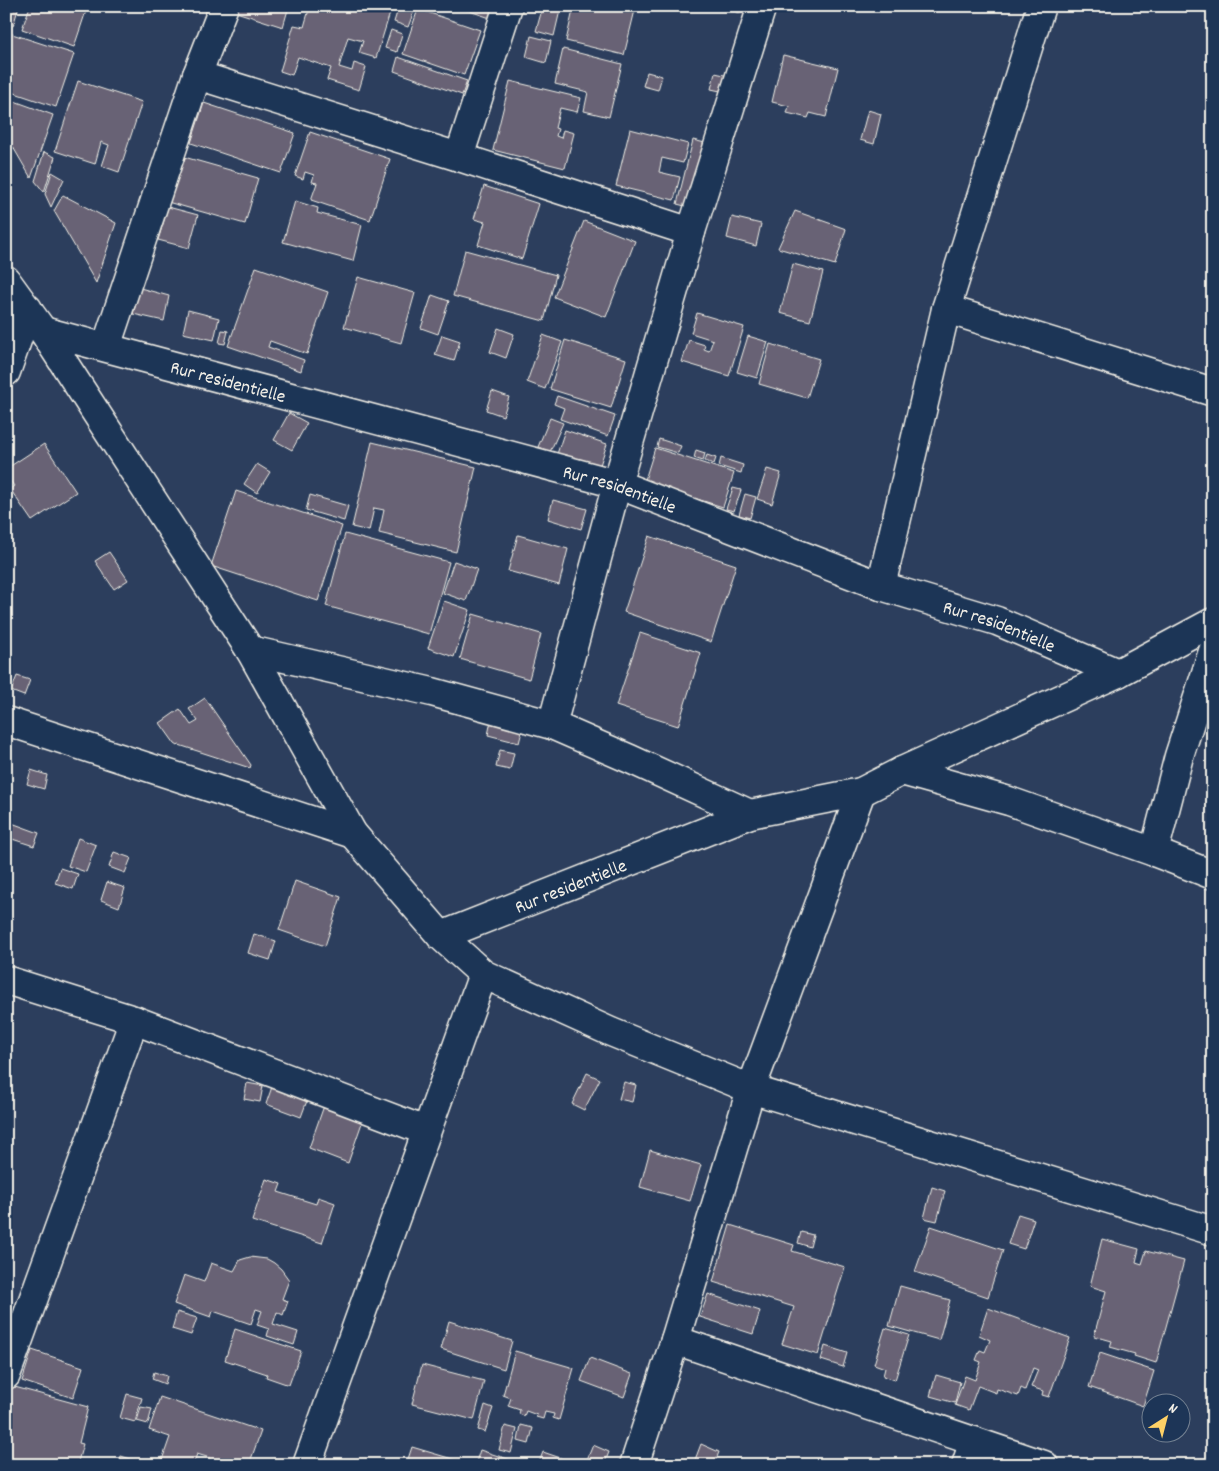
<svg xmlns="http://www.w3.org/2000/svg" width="1219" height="1471" viewBox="0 0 1219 1471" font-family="Dekko,sans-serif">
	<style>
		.building { fill: #676274; stroke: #f4f1e8 }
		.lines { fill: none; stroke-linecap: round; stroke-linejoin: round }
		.minor-casing { stroke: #f4f1e8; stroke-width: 31 }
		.minor { stroke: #1d3557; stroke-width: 28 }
		.labels { text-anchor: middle; stroke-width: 5; stroke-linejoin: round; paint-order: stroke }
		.street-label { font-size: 19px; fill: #f4f1e8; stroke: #1d3557 }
	</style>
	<rect width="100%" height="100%" fill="#2c3e5d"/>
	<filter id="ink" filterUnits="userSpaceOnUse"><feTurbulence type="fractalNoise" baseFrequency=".02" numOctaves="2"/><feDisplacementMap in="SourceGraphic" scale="10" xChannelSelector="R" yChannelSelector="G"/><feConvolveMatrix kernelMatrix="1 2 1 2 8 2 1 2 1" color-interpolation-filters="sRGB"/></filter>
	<g filter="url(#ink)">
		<g class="building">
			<path d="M6 6H19L13 26 6 24Z"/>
			<path d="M30 6H70L86 11 74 47 22 29Z"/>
			<path d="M234 6H289L283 27 233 11Z"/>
			<path d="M310 6H370L390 13 376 58 359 53 363 41 348 37 339 67 352 71 354 63 366 67 359 90 327 80 331 68 298 57 292 75 280 71 294 25 304 27Z"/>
			<path d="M399 6H416L408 27 394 22Z"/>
			<path d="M455 6H504L499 21Z"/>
			<path d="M543 6H561L554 36 536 31Z"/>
			<path d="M574 6H636L624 55 566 41Z"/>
			<path d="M714 6H750L748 15Z"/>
			<path d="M418 9 480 30 464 75 403 54Z"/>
			<path d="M391 30 402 34 397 52 385 48Z"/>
			<path d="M6 32 74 54 56 107 6 90Z"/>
			<path d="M531 36 551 41 546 63 526 57Z"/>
			<path d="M563 49 622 64 609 117 584 111 588 92 555 84Z"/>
			<path d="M783 55 838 68 826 117 810 113 808 118 787 113 789 106 772 102Z"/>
			<path d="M398 57 467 81 462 95 394 71Z"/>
			<path d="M647 72 662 76 658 90 643 86Z"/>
			<path d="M715 73 729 76 725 92 711 89Z"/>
			<path d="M78 81 142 102 119 172 102 166 109 145 101 142 95 164 55 151Z"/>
			<path d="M510 81 581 98 577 112 560 108 555 128 558 129 556 136 561 138 563 130 574 133 565 168 493 150Z"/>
			<path d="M6 98 53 115 31 178 6 135Z"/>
			<path d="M204 103 295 133 281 173 191 143Z"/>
			<path d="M868 110 881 114 874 144 860 140Z"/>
			<path d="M630 129 688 144 683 163 662 158 659 172 680 177 674 200 616 186Z"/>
			<path d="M310 132 390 159 370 220 311 200 317 183 312 182 314 175 305 172 303 179 295 176Z"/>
			<path d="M693 140 705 143 689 207 677 204Z"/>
			<path d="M44 152 55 157 44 192 35 181Z"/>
			<path d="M177 155 258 178 245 224 164 201Z"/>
			<path d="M52 172 64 179 51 207 45 194Z"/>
			<path d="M484 186 539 204 522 259 478 245 485 222 474 219Z"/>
			<path d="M63 195 116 223 96 283 54 211Z"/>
			<path d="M295 201 318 208 317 213 362 225 353 261 283 242Z"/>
			<path d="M168 207 198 215 189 248 158 240Z"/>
			<path d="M795 211 846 229 835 265 778 248Z"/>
			<path d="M732 217 761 224 756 246 727 238Z"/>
			<path d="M584 221 635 241 606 317 554 297Z"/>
			<path d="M465 250 556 275 544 321 453 296Z"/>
			<path d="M793 264 823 272 810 321 780 313Z"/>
			<path d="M256 267 328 292 307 354 270 341 268 347 304 360 301 371 228 346Z"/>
			<path d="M358 277 415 293 401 343 344 327Z"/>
			<path d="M140 288 169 296 164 321 133 314Z"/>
			<path d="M432 295 449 301 438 334 421 328Z"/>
			<path d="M188 310 219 318 214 340 183 333Z"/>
			<path d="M697 313 744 327 729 376 682 362 689 340 705 345 704 349 709 351 713 340 691 333Z"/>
			<path d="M498 328 514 334 506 358 490 352Z"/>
			<path d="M222 330 228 331 225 344 219 343Z"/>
			<path d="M442 335 460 341 454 361 435 355Z"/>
			<path d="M543 335 562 342 545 389 527 382Z"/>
			<path d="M748 336 768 342 757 378 737 372Z"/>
			<path d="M565 340 626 359 611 408 550 389Z"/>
			<path d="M770 344 819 359 807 398 759 384Z"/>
			<path d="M492 391 509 397 503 416 486 410Z"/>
			<path d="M557 396 615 416 608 436 560 419 564 408 554 404Z"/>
			<path d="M289 413 307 423 292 450 274 440Z"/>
			<path d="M550 418 563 423 550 452 538 447Z"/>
			<path d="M565 430 607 444 599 468 557 454Z"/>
			<path d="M659 439 681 446 678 453 657 447Z"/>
			<path d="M372 442 476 467 456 552 379 533 384 510 374 508 369 531 352 527Z"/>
			<path d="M44 444 76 492 32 521 10 489 14 486 6 475V469Z"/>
			<path d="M655 448 734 473 723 507 644 483Z"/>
			<path d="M696 450 705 453 703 461 694 458Z"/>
			<path d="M707 455 716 458 714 464 705 461Z"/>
			<path d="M721 458 743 465 741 473 719 466Z"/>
			<path d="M257 464 270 472 257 493 244 484Z"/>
			<path d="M767 469 781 473 772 504 757 499Z"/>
			<path d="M733 488 741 490 734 511 726 509Z"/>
			<path d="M236 491 342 526 318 601 211 566Z"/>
			<path d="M745 494 756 497 750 518 739 515Z"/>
			<path d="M310 495 348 506 344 521 306 510Z"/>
			<path d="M553 500 587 509 581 529 548 519Z"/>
			<path d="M345 534 449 562 429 634 326 606Z"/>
			<path d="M518 535 568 549 559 585 508 571Z"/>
			<path d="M649 536 736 565 711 642 624 612Z"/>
			<path d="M109 552 128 580 114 589 95 561Z"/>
			<path d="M454 561 477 569 466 601 443 593Z"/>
			<path d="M444 601 470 610 454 657 428 648Z"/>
			<path d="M473 614 541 634 529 679 460 659Z"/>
			<path d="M640 633 701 653 678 726 616 706Z"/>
			<path d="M17 676 30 680 24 696 11 691Z"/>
			<path d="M205 698 251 765 250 768 179 745 178 746 175 744 160 723 180 709 191 725 198 721 189 709Z"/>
			<path d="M492 716 524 723 519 743 488 735Z"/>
			<path d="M500 750 514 753 510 770 496 767Z"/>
			<path d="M31 770 47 775 44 789 27 784Z"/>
			<path d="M9 822 39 833 34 846 6 837V829Z"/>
			<path d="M78 838 96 845 86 872 68 866Z"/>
			<path d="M114 852 131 858 125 873 109 867Z"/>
			<path d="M60 868 78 874 73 889 55 883Z"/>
			<path d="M295 881 341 897 325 946 279 930Z"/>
			<path d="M107 882 125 888 119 907 101 900Z"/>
			<path d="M254 934 276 941 270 960 248 953Z"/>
			<path d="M587 1073 600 1079 584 1110 572 1104Z"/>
			<path d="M624 1082 636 1085 632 1102 619 1099Z"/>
			<path d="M247 1083 263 1086 260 1102 244 1099Z"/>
			<path d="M273 1084 308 1098 301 1117 266 1104Z"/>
			<path d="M325 1103 364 1117 348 1163 309 1148Z"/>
			<path d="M650 1150 701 1165 690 1201 640 1187Z"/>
			<path d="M266 1179 281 1184 278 1192 316 1204 318 1197 335 1203 322 1243 252 1221Z"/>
			<path d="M932 1187 945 1191 937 1221 924 1218Z"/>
			<path d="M1018 1214 1034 1219 1024 1249 1008 1244Z"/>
			<path d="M730 1225 794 1245 792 1251 845 1267 818 1355 782 1344 794 1307 713 1282Z"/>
			<path d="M931 1226 1003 1250 988 1297 915 1272Z"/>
			<path d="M801 1232 813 1235 810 1247 798 1243Z"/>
			<path d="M1102 1239 1139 1249 1136 1262 1142 1264 1146 1251 1184 1261 1156 1363 1134 1356 1135 1354 1110 1347 1112 1341 1094 1336 1106 1291 1090 1286Z"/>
			<path d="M250 1257 267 1259 274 1263 281 1269 289 1280 282 1299 288 1301 283 1315 277 1312 273 1324 298 1332 294 1345 267 1336 269 1329 257 1325 262 1311 256 1309 251 1324 213 1311 211 1317 174 1304 184 1275 204 1282 211 1263 234 1271 240 1260Z"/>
			<path d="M900 1286 950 1300 939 1340 889 1326Z"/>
			<path d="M708 1294 760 1311 753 1334 700 1317Z"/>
			<path d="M988 1308 1070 1338 1049 1397 1042 1395 1043 1391 1031 1387 1038 1370 1033 1368 1025 1390 1021 1388 1018 1396 997 1389 996 1393 978 1386 969 1410 955 1405 965 1376 975 1380 981 1362 976 1360 980 1350 985 1352 990 1340 979 1335Z"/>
			<path d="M177 1312 197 1318 191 1335 172 1329Z"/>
			<path d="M449 1321 512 1341 504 1369 441 1349Z"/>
			<path d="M885 1328 909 1335 895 1380 883 1376 885 1368 874 1364Z"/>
			<path d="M235 1329 301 1351 289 1385 266 1377 267 1374 225 1360Z"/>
			<path d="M825 1346 847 1353 843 1367 821 1360Z"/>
			<path d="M32 1350 83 1367 73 1398 22 1381Z"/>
			<path d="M515 1351 574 1368 559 1420 553 1418 554 1414 545 1412 543 1419 536 1417 537 1415 526 1411 524 1416 519 1414 520 1410 508 1406 511 1398 503 1395Z"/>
			<path d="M1100 1353 1154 1371 1143 1406 1089 1387Z"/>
			<path d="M590 1358 632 1374 624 1397 581 1381Z"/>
			<path d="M422 1365 484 1381 474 1420 412 1404Z"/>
			<path d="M154 1372 167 1376 165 1384 152 1379Z"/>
			<path d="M936 1375 960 1382 955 1403 930 1396Z"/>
			<path d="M11 1386 88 1407 79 1443 83 1444 77 1465 6 1464 10 1449 6 1448V1432L10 1417 6 1416V1406Z"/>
			<path d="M127 1394 142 1398 135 1422 120 1418Z"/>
			<path d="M160 1397 261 1431 249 1465H207L210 1458 197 1454 193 1465H166L161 1463 170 1437 149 1430Z"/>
			<path d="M485 1405 493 1408 485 1432 478 1430Z"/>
			<path d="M141 1407 152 1409 148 1424 137 1421Z"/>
			<path d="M521 1425 533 1428 529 1444 518 1441Z"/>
			<path d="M505 1426 517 1429 511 1453 499 1450Z"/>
			<path d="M701 1444 719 1452 714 1465H693Z"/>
			<path d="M593 1445 609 1452 604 1465H595L586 1462Z"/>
			<path d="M412 1447 459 1461 458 1465H406Z"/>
			<path d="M480 1450 526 1465H475Z"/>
			<path d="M543 1452 581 1465H538Z"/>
			<path d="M121 1456 150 1465H118Z"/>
		</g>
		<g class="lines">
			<defs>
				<g id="minor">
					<path d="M197 75 459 157 691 232"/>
					<path d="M459 157 508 6"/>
					<path d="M6 280 43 331 250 650 353 834 441 936 483 974 611 1032 751 1089 1213 1231"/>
					<path d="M946 309 1213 392"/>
					<path id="s1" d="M43 331 617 484 881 586 997 621 1118 673"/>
					<path d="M106 347 197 75 224 6"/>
					<path d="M6 372 28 309"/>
					<path d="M881 586 946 309 1041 6"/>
					<path d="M250 650 432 692 552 725 630 759 750 814"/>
					<path d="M6 721 353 834"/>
					<path d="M552 725 617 484 691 232 762 6"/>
					<path d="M902 771 1009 801 1154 852 1213 875"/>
					<path d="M1154 852 1179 756 1213 651"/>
					<path id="s2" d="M441 936 750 814 861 792 902 771 1118 673 1213 622"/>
					<path d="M6 980 134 1020 426 1131"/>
					<path d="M675 1340 1044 1465"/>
					<path d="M6 1375 134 1020"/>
					<path d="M307 1465 483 974"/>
					<path d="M634 1465 675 1340 751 1089 861 792"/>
					<path d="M966 1465 974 1441"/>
				</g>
			</defs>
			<use href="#minor" class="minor-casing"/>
			<use href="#minor" class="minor"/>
		</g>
	</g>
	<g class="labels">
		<g class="street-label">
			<text dy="7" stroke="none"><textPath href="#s1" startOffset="192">Rur residentielle</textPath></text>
			<text dy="7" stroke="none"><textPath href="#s1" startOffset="598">Rur residentielle</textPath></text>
			<text dy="7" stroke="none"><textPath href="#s1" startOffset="1002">Rur residentielle</textPath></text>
			<text dy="7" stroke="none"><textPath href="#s2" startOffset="139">Rur residentielle</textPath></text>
		</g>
	</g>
	<rect width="1219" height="1471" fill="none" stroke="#1d3557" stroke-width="25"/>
	<rect x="12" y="12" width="1194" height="1446" fill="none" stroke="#f4f1e8" stroke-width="2" filter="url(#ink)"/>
	<g transform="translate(1166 1418) rotate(36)"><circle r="24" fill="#1d3557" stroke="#738091"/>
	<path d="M0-4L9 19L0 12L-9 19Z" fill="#ffd166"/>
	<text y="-8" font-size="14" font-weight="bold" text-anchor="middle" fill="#f4f1e8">N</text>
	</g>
</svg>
